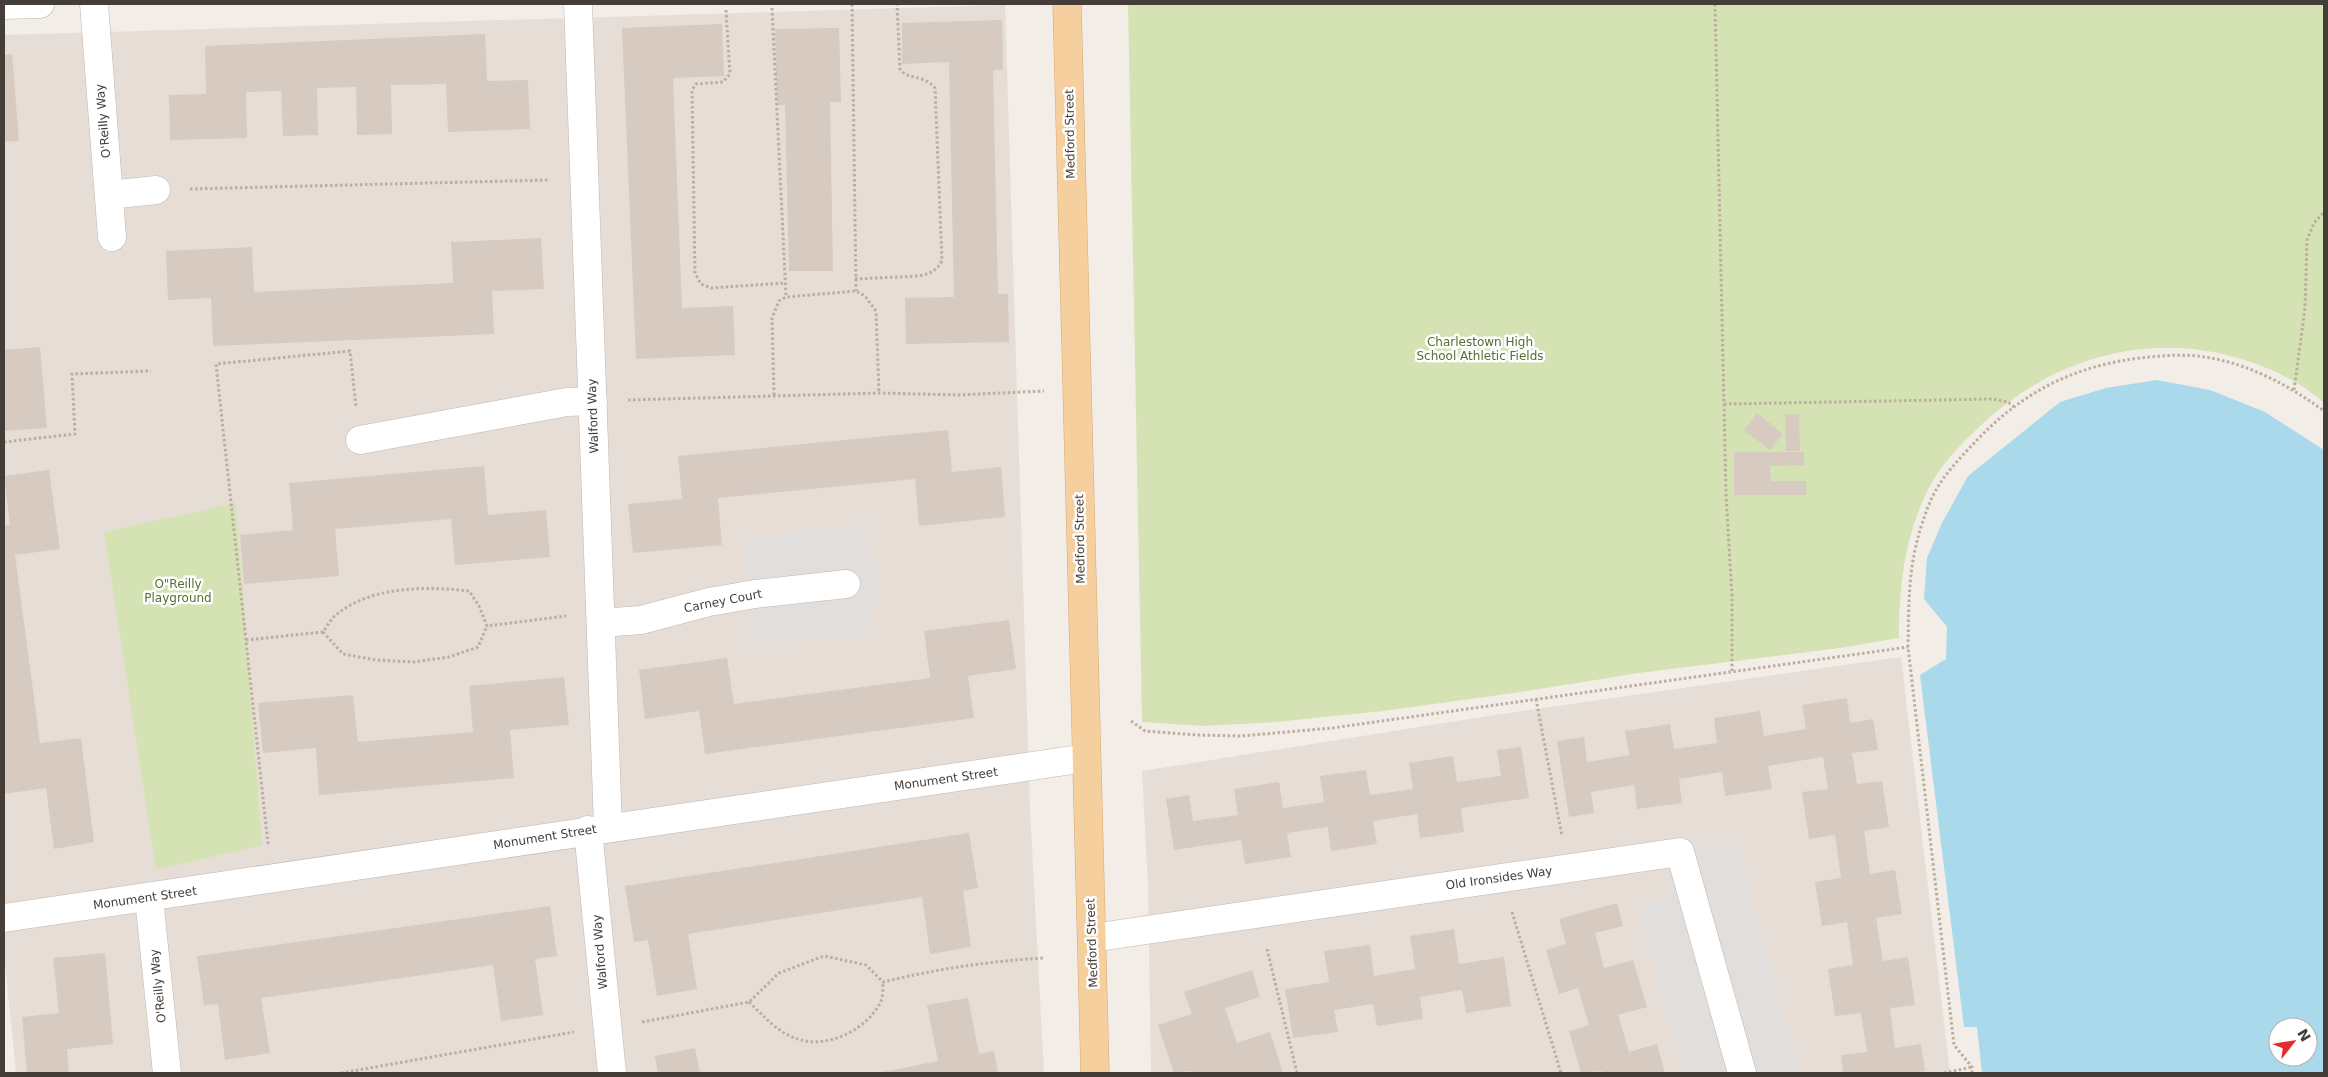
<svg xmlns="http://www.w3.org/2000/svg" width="2328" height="1077" viewBox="0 0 2328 1077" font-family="'DejaVu Sans',sans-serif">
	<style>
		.residential { fill: #e6ded6 }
		.green { fill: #d5e3b4 }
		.parking { fill: #e1dedc }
		.water { fill: #a9d9ea; fill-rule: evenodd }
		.building { fill: #d6cac1 }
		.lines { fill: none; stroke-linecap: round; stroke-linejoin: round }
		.minor-casing { stroke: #c0b6ae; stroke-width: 29 }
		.major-casing { stroke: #d9a96f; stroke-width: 29 }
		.path { stroke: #bdad9d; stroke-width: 3; stroke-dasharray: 2.5 2.5; stroke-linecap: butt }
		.minor { stroke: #fff; stroke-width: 28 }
		.major { stroke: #f5cf9e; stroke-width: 28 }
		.labels { text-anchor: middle; stroke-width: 5; stroke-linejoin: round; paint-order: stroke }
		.street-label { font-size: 12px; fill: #453d37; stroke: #fff }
		.park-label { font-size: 12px; fill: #52712f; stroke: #fff }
	</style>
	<rect width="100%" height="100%" fill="#f2ede7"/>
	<g class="residential">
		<path d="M1005 5 1030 810 1044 1073H16L4 954V35Z"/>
		<path d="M1901 657 1950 1073H1151L1148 887 1142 771 1488 716Z"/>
	</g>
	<g class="green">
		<path d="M1128 4H2324V403C2305 386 2283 374 2259 365 2158 326 2053 355 1977 429 1960 445 1942 464 1931 484 1905 532 1899 585 1899 638L1840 648 1639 673 1521 692 1383 711 1275 722 1204 726 1142 722Z"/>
		<path d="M236 503 262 845 156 870 104 532Z"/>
	</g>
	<g class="parking">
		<path d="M865 526 868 555 878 562 880 593 873 602 874 634 748 644 740 537Z"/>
		<path d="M1686 836 1706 852 1737 842 1799 1073H1684L1636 910 1668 895 1667 887 1662 879Z"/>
	</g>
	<path class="water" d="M2157 380 2210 390 2265 412 2324 450V1073H1982L1977 1027H1964L1920 675 1946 659 1947 627 1924 599 1927 558 1942 523 1968 476 2060 402 2106 388ZM2278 1027H2308V1057H2278Z"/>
	<g class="building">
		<path d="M1002 20 1003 70H993L998 294H1008L1009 342 906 344 905 298 954 297 949 62 902 64V23Z"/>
		<path d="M722 24 724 76 673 78 682 308 733 306 735 355 636 359 622 28Z"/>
		<path d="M839 28 841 102H830L833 271H789L785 105H777L775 29Z"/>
		<path d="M485 34 487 81 528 80 530 129 448 132 446 84 391 85 392 134 357 135 356 87 317 88 318 135 283 136 281 91 246 92 247 138 170 140 169 95 206 94 205 46Z"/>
		<path d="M12 54 19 141 4 142V55Z"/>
		<path d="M541 238 544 289 492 291 494 334 213 346 211 298 168 300 166 251 252 247 254 292 453 283 451 242Z"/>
		<path d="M40 347 47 428 4 431V350Z"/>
		<path d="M1757 413 1783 434 1770 450 1744 430Z"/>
		<path d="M1785 414H1799L1800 451H1786Z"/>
		<path d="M948 430 952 472 1001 467 1005 517 919 526 915 479 718 498 722 545 633 553 628 504 682 499 678 456Z"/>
		<path d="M1734 452H1804V465L1770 466 1771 481H1806V495H1734Z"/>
		<path d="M484 466 488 515 546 510 550 557 455 565 451 519 335 529 339 576 244 584 240 535 293 530 289 483Z"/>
		<path d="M49 470 60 549 15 555 40 743 81 738 94 842 54 849 46 788 4 794V526L10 525 4 476Z"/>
		<path d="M1009 620 1016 669 968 676 974 718 705 754 699 711 645 719 639 670 727 658 734 704 930 678 924 631Z"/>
		<path d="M564 677 569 725 510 730 514 778 319 795 316 748 263 753 258 703 353 695 358 742 473 732 469 686Z"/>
		<path d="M1847 698 1850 723 1873 719 1878 750 1852 753 1857 784 1882 781 1889 827 1864 831 1870 874 1895 870 1902 914 1876 918 1883 961 1908 957 1915 1005 1890 1008 1895 1048 1921 1044 1925 1071 1910 1073H1843L1841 1055 1867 1052 1861 1013 1835 1016 1828 969 1853 965 1847 922 1822 926 1815 882 1841 878 1835 835 1809 839 1802 792 1828 789 1823 757 1768 766 1772 789 1725 796 1722 772 1679 779 1682 803 1637 809 1634 785 1591 792 1594 813 1569 817 1557 741 1584 737 1587 762 1629 755 1625 731 1670 724 1674 749 1717 743 1714 718 1760 711 1764 736 1806 729 1802 705Z"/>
		<path d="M1521 747 1529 798 1461 808 1464 832 1420 838 1417 814 1373 821 1377 844 1331 851 1328 827 1287 833 1291 857 1245 864 1241 840 1174 850 1166 799 1189 795 1193 821 1238 815 1234 789 1279 782 1283 808 1324 802 1320 776 1366 770 1370 795 1413 789 1409 763 1453 756 1457 782 1501 776 1497 750Z"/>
		<path d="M969 833 978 888 963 891 971 947 930 954 922 897 688 934 697 989 657 996 648 940 634 942 625 886Z"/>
		<path d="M1617 903 1623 926 1595 933 1604 968 1633 960 1647 1007 1618 1015 1629 1052 1657 1044 1665 1073H1602V1071L1581 1073 1569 1031 1589 1025 1578 988 1559 994 1546 950 1566 944 1559 919Z"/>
		<path d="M550 906 557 956 535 959 543 1015 501 1021 493 965 261 998 270 1053 225 1060 218 1004 204 1005 197 956Z"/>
		<path d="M1454 929 1459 964 1504 957 1511 1006 1466 1013 1462 990 1420 997 1423 1019 1377 1026 1373 1004 1334 1010 1338 1032 1293 1038 1285 989 1329 982 1324 951 1370 945 1374 976 1415 969 1410 936Z"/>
		<path d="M105 953 113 1044 67 1049 69 1073H27L22 1017 59 1013 53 958Z"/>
		<path d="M1252 970 1260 997 1225 1008 1237 1043 1270 1032 1283 1073H1192L1191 1071 1174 1073 1158 1025 1192 1014 1184 992Z"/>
		<path d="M968 998 979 1054 994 1051 998 1073H878L938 1061 927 1005Z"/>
		<path d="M695 1048 700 1073H658L655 1056Z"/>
	</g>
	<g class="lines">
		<defs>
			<g id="minor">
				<path d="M94 4 112 237"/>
				<path d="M578 4 608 827"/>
				<path d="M4 5 40 4"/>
				<path d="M109 195 156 190"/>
				<path d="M360 440 567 402 593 401"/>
				<path d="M601 623 641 620 709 602 755 594 846 584"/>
				<path d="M588 830 612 1073"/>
				<path d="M149 898 167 1073"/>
				<path d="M4 918 1086 758"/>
				<path d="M1092 938 1680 852 1742 1073"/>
			</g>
			<path id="major" d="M1067 4 1095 1073"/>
		</defs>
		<use href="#minor" class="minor-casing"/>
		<use href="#major" class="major-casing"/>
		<g class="path">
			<path d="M852 4 856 291"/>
			<path d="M1715 4 1726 495 1732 596V671"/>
			<path d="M772 8 786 297"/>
			<path d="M726 10 730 74 723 82 696 84 692 90 695 273 701 284 711 288 785 283"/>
			<path d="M190 189 549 180"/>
			<path d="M855 279 919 276C930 274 936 271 942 261L935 88C923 74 907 80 900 69L897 4"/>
			<path d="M2294 390 2305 308 2307 240 2314 223 2324 212"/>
			<path d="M774 395 772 318 779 301 786 297 856 291 865 296 876 311 879 393"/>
			<path d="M628 400 879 393 958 395 1044 391"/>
			<path d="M1724 404 1993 399 2008 402 2014 407"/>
			<path d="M4 442 75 434 72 374 151 371"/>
			<path d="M323 632 343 654 376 660 414 662 449 657 478 647 487 626"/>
			<path d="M246 640 323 632C327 627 331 618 337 614 372 586 427 586 469 591L479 606 487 626 566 616"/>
			<path d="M1536 699 1562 836"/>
			<path d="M1131 721 1145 731 1197 735 1241 736 1332 728 1908 647"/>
			<path d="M268 844 216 364 350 351 356 407"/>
			<path d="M1512 912 1561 1073"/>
			<path d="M1267 949 1297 1073"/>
			<path d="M749 1002C765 1017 778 1034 801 1040 830 1048 869 1028 881 1001 883 995 883 988 883 982"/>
			<path d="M642 1022 749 1002 779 973 824 956 866 965 883 982C937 969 989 961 1045 958"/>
			<path d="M341 1073 574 1032"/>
			<path d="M1944 1073 1972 1067"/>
			<path d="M1972 1073V1067L1954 1045 1908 647C1909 591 1908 556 1930 502 1940 478 1960 458 1978 439 2024 391 2075 366 2140 358 2159 356 2178 354 2197 356 2244 361 2287 384 2324 411"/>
		</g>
		<use href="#minor" class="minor"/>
		<use href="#major" class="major"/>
	</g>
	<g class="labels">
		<g class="street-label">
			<text transform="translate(103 121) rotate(-95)" y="4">O'Reilly Way</text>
			<text transform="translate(1070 134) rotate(-91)" y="4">Medford Street</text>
			<text transform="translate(593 416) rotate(-92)" y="4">Walford Way</text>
			<text transform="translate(1080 539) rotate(-91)" y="4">Medford Street</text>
			<text transform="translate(723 601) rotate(-11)" y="4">Carney Court</text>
			<text transform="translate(946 779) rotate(-8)" y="4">Monument Street</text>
			<text transform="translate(545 837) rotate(-9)" y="4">Monument Street</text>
			<text transform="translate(1499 878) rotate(-8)" y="4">Old Ironsides Way</text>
			<text transform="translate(145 898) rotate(-8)" y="4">Monument Street</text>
			<text transform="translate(1092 943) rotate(-92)" y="4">Medford Street</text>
			<text transform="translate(600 952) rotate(-95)" y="4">Walford Way</text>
			<text transform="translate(158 986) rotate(-96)" y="4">O'Reilly Way</text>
		</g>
		<g class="park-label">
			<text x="1480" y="346">Charlestown High<tspan x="1480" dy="14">School Athletic Fields</tspan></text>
			<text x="178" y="588">O"Reilly<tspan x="178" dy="14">Playground</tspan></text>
		</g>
	</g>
	<rect width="2328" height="1077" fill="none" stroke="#453d37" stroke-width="10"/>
	<g transform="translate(2293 1042) rotate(59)"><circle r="24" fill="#ffffff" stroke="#b5b1af"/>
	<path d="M0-4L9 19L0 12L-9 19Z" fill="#e62a2b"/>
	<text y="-8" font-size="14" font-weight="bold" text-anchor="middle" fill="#453d37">N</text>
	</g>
</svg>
